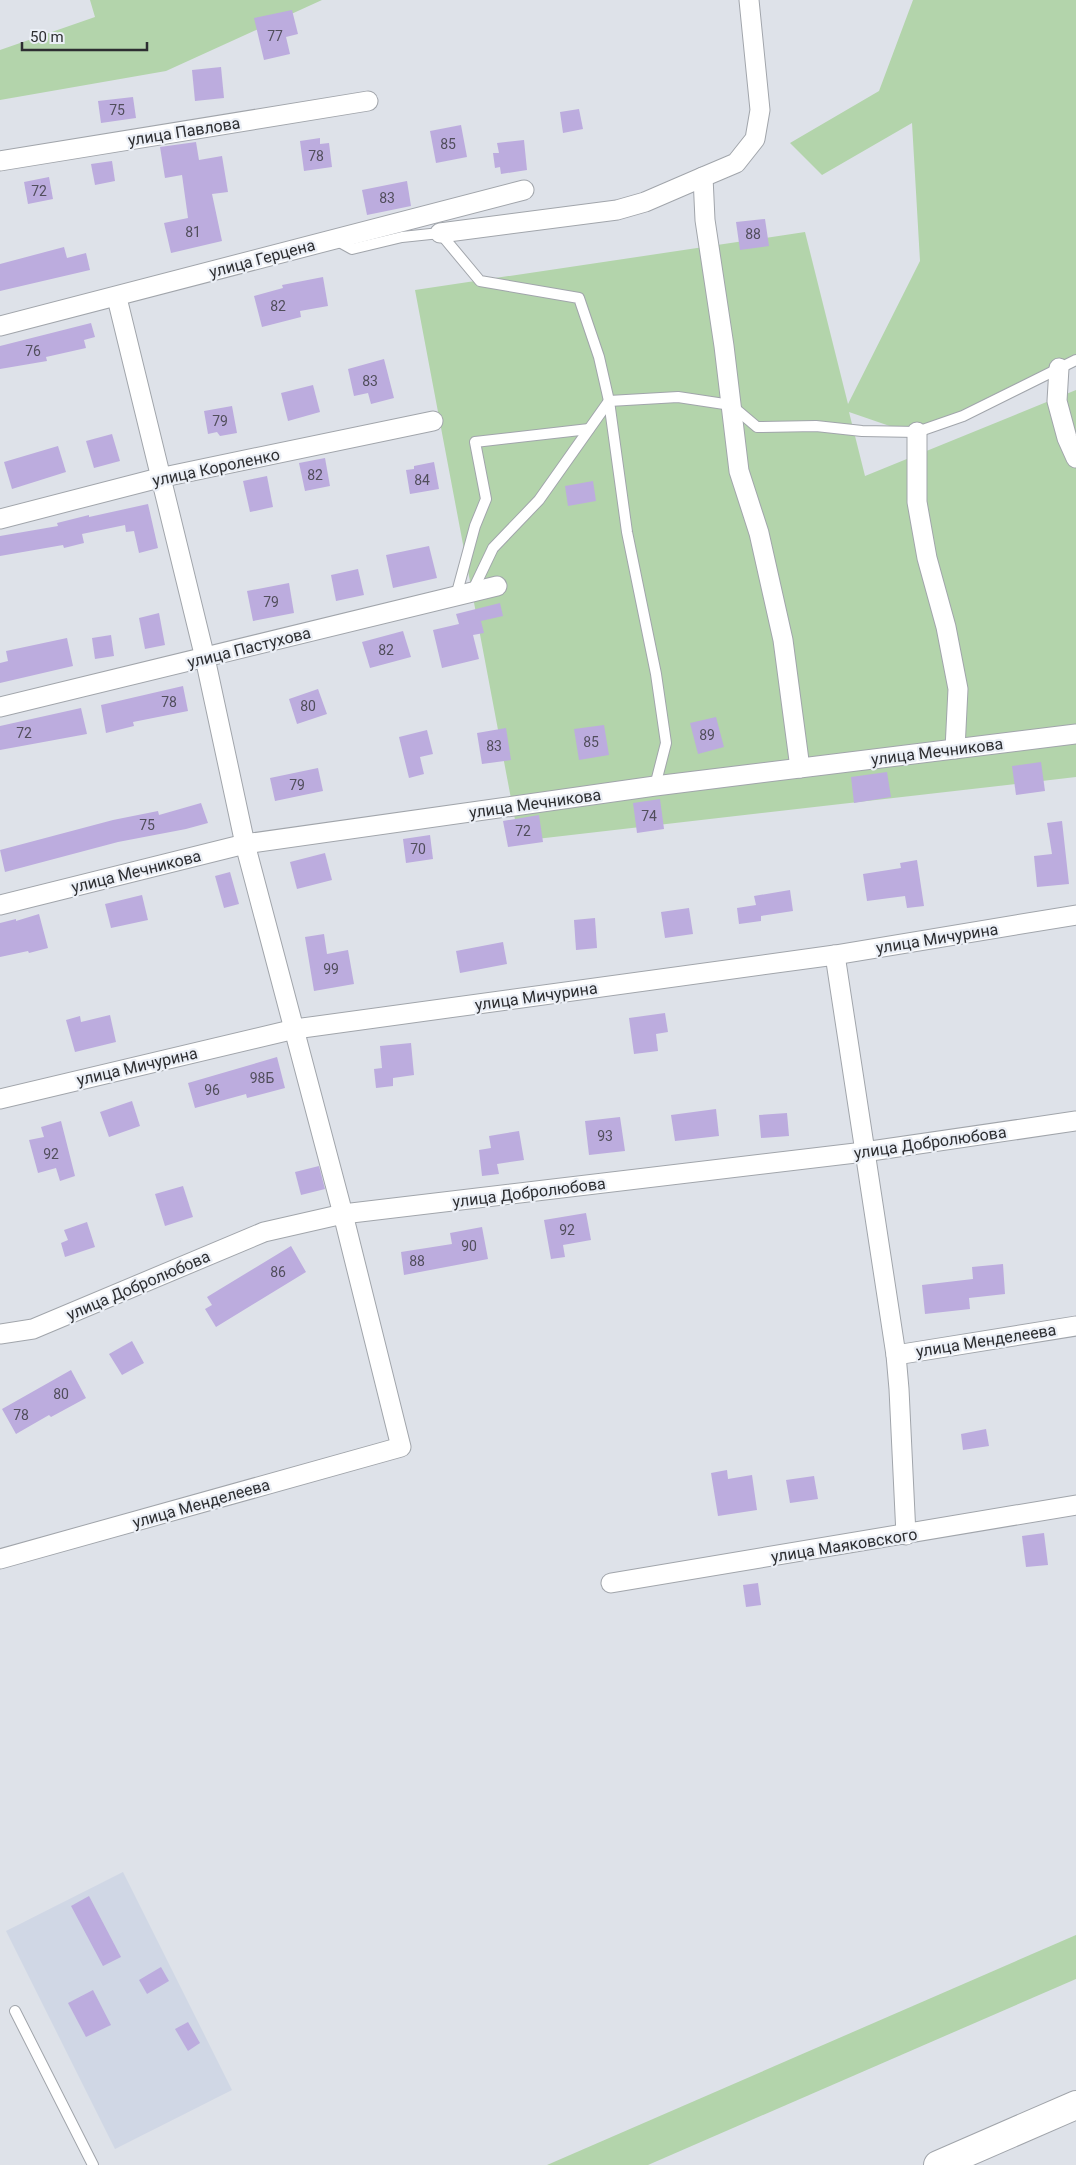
<svg xmlns="http://www.w3.org/2000/svg" width="1076" height="2165" viewBox="0 0 1076 2165" font-family="Roboto,sans-serif">
	<style>
		.built { fill: #d0d7e5 }
		.green { fill: #b3d4ab }
		.building { fill: #bcacde }
		.lines { fill: none; stroke-linecap: round; stroke-linejoin: round }
		.lane-casing { stroke: #a1a5ab; stroke-width: 12 }
		.street-casing { stroke: #a1a5ab; stroke-width: 21 }
		.secondary-casing { stroke: #a1a5ab; stroke-width: 30 }
		.lane { stroke: #fff; stroke-width: 10 }
		.street { stroke: #fff; stroke-width: 19 }
		.secondary { stroke: #fff; stroke-width: 28 }
		.labels { text-anchor: middle; stroke-width: 4.5; stroke-linejoin: round; paint-order: stroke }
		.number-label { font-size: 14px; fill: #514e5c }
		.street-label { font-size: 16px; fill: #2d2e31; stroke: #ebeff6 }
	</style>
	<rect width="100%" height="100%" fill="#dee2e9"/>
	<path class="built" d="M123 1872 232 2090 115 2149 6 1931Z"/>
	<g class="green">
		<path d="M90 0H322L166 71 0 100V50L95 17Z"/>
		<path d="M913 0H1076V355L913 434 849 412 865 476 1076 390V777L519 841 415 290 805 232 848 404 920 261 912 123 822 175 790 143 879 91Z"/>
		<path d="M1076 1935V1979L648 2165H547Z"/>
	</g>
	<g class="building">
		<path d="M292 10 298 34 286 37 290 54 264 60 254 18Z"/>
		<path d="M221 67 224 98 195 101 192 70Z"/>
		<path d="M133 97 136 118 101 123 98 101Z"/>
		<path d="M579 109 583 129 563 133 560 112Z"/>
		<path d="M461 125 467 157 436 163 430 131Z"/>
		<path d="M320 138V144L329 143 332 167 304 171 300 141Z"/>
		<path d="M524 140 527 170 501 174 500 167 495 168 493 153H499L497 143Z"/>
		<path d="M196 142 199 160 222 156 228 192 212 194 222 241 171 253 164 223 188 218 182 175 165 178 160 147Z"/>
		<path d="M112 161 115 181 95 185 91 164Z"/>
		<path d="M49 177 53 199 28 204 24 182Z"/>
		<path d="M407 181 411 206 367 215 362 190Z"/>
		<path d="M765 219 769 246 740 250 736 222Z"/>
		<path d="M64 247 67 258 86 253 90 270 0 291V264Z"/>
		<path d="M323 277 328 306 300 311 301 317 262 327 254 296 283 288 282 285Z"/>
		<path d="M91 323 95 337 84 340 86 348 46 357 47 361 0 369V346Z"/>
		<path d="M384 359 394 398 371 404 368 393 354 396 348 369Z"/>
		<path d="M313 385 320 412 288 421 281 393Z"/>
		<path d="M232 406 237 433 220 436 217 432 208 434 204 411Z"/>
		<path d="M112 434 120 461 94 468 86 441Z"/>
		<path d="M58 446 66 472 12 489 4 462Z"/>
		<path d="M325 458 330 486 305 491 299 463Z"/>
		<path d="M434 462 439 489 410 494 406 470 414 469V466Z"/>
		<path d="M267 476 273 507 250 512 243 481Z"/>
		<path d="M593 481 596 501 568 506 565 486Z"/>
		<path d="M148 504 158 548 139 553 134 531 126 532 125 525 82 534 84 543 64 548 63 545 0 556V536L58 526 57 523 89 515V517Z"/>
		<path d="M429 546 437 578 393 588 386 555Z"/>
		<path d="M358 569 364 595 336 601 331 575Z"/>
		<path d="M289 583 294 613 253 621 247 591Z"/>
		<path d="M500 603 503 616 481 621 484 633 473 635 479 659 442 668 433 630 459 624 456 614Z"/>
		<path d="M159 613 165 645 145 649 139 618Z"/>
		<path d="M403 631 411 657 370 668 362 642Z"/>
		<path d="M111 635 114 656 95 659 92 638Z"/>
		<path d="M67 638 73 666 0 683V663L8 661 6 651Z"/>
		<path d="M183 686 188 711 133 722 134 726 106 733 101 705Z"/>
		<path d="M318 689 327 714 297 724 289 699Z"/>
		<path d="M81 708 87 734 0 750V726Z"/>
		<path d="M716 717 724 747 698 754 690 723Z"/>
		<path d="M604 725 609 755 579 760 574 729Z"/>
		<path d="M506 728 511 760 482 764 477 733Z"/>
		<path d="M427 730 433 754 420 757 424 774 409 778 399 737Z"/>
		<path d="M1041 762 1045 791 1016 795 1012 766Z"/>
		<path d="M318 768 323 791 275 801 270 778Z"/>
		<path d="M887 772 891 797 854 803 851 777Z"/>
		<path d="M660 799 664 829 637 833 633 803Z"/>
		<path d="M201 803 208 823 186 829 118 842 5 872 0 850 113 820 158 811 159 815Z"/>
		<path d="M539 815 543 842 508 847 503 821Z"/>
		<path d="M1062 821 1069 884 1037 887 1034 856 1052 854 1047 823Z"/>
		<path d="M430 835 433 859 406 863 403 839Z"/>
		<path d="M325 853 332 880 297 889 290 862Z"/>
		<path d="M917 860 924 906 907 908 905 896 867 901 863 874 901 868 900 863Z"/>
		<path d="M230 872 239 904 224 908 215 876Z"/>
		<path d="M790 890 793 911 761 916V921L739 924 737 908 756 905 754 896Z"/>
		<path d="M142 895 148 920 111 928 105 904Z"/>
		<path d="M689 908 693 934 665 938 661 912Z"/>
		<path d="M39 914 48 948 29 953 28 951 0 957V923L16 919V921Z"/>
		<path d="M595 918 597 948 576 950 574 920Z"/>
		<path d="M324 934 327 954 348 950 354 984 314 991 305 937Z"/>
		<path d="M503 942 507 964 460 973 456 951Z"/>
		<path d="M665 1013 668 1032 656 1034 658 1051 634 1054 629 1018Z"/>
		<path d="M110 1015 116 1042 75 1052 66 1020 80 1016 81 1022Z"/>
		<path d="M411 1043 414 1075 393 1078V1086L376 1088 374 1069 382 1068 380 1046Z"/>
		<path d="M277 1057 285 1088 247 1098 246 1094 195 1108 188 1083Z"/>
		<path d="M132 1101 140 1126 109 1137 100 1112Z"/>
		<path d="M716 1109 719 1136 675 1141 671 1115Z"/>
		<path d="M787 1113 789 1136 761 1138 759 1115Z"/>
		<path d="M620 1117 625 1151 589 1155 585 1121Z"/>
		<path d="M61 1121 75 1176 60 1181 56 1168 38 1173 29 1140 44 1137 41 1127Z"/>
		<path d="M519 1131 524 1160 497 1164 499 1174 482 1176 479 1150 491 1148 489 1136Z"/>
		<path d="M319 1166 325 1189 301 1195 295 1172Z"/>
		<path d="M183 1186 193 1217 165 1226 155 1194Z"/>
		<path d="M586 1213 591 1240 563 1245 565 1257 551 1259 544 1220Z"/>
		<path d="M87 1222 95 1247 65 1257 61 1243 68 1240 64 1230Z"/>
		<path d="M482 1227 488 1259 404 1275 401 1252 452 1244 450 1233Z"/>
		<path d="M291 1246 306 1272 216 1327 205 1309 212 1305 207 1297Z"/>
		<path d="M1003 1264 1005 1294 969 1298 970 1309 925 1314 922 1285 973 1279 972 1267Z"/>
		<path d="M132 1341 144 1363 122 1375 109 1354Z"/>
		<path d="M71 1370 86 1398 51 1417 49 1415 16 1434 2 1409Z"/>
		<path d="M986 1429 989 1446 963 1450 961 1434Z"/>
		<path d="M727 1470 728 1479 752 1475 757 1510 718 1516 711 1473Z"/>
		<path d="M814 1476 818 1499 790 1503 786 1480Z"/>
		<path d="M1044 1533 1048 1565 1026 1567 1022 1536Z"/>
		<path d="M758 1583 761 1605 746 1607 743 1585Z"/>
		<path d="M89 1896 121 1957 103 1966 71 1906Z"/>
		<path d="M161 1967 169 1981 147 1994 139 1980Z"/>
		<path d="M93 1990 111 2025 86 2037 68 2003Z"/>
		<path d="M188 2022 200 2043 188 2051 175 2029Z"/>
	</g>
	<g class="lines">
		<defs>
			<g id="lane">
				<path d="M334 239 352 249 402 237 440 233 480 281 579 298 599 357 609 401 627 532 656 674 666 743 655 786"/>
				<path d="M472 592 493 548 539 500 609 401 678 397 731 405 757 427 816 426 862 431 917 432 963 416 1076 360"/>
				<path d="M456 596 475 526 486 499 475 442 589 429"/>
				<path d="M15 2011 93 2165"/>
			</g>
			<g id="street">
				<path d="M749 0 760 110 755 139 736 163 703 177 705 220 724 346 739 471 759 533 783 640 800 768"/>
				<path d="M0 161 368 101"/>
				<path d="M440 233 617 210 645 202 703 177"/>
				<path d="M0 326 524 190"/>
				<path d="M1059 368 1057 401 1067 438 1076 458"/>
				<path d="M917 432V502L927 558 946 627 958 689 955 749"/>
				<path d="M0 519 159 478 433 421"/>
				<path d="M0 707 497 586"/>
				<path d="M0 905 245 844 655 786 1076 734"/>
				<path d="M835 955 896 1355 899 1389 906 1535"/>
				<path d="M0 1099 295 1029 835 955 1076 915"/>
				<path d="M0 1334 33 1329 264 1232 343 1214 864 1152 1076 1121"/>
				<path d="M896 1355 1076 1326"/>
				<path d="M0 1559 401 1447 343 1214 245 844 205 658 117 298"/>
				<path d="M611 1583 1076 1505"/>
			</g>
			<path id="secondary" d="M938 2165 1076 2105"/>
		</defs>
		<use href="#lane" class="lane-casing"/>
		<use href="#street" class="street-casing"/>
		<use href="#secondary" class="secondary-casing"/>
		<use href="#lane" class="lane"/>
		<use href="#street" class="street"/>
		<use href="#secondary" class="secondary"/>
	</g>
	<g class="labels">
		<g class="number-label">
			<text x="275" y="41">77</text>
			<text x="117" y="115">75</text>
			<text x="448" y="149">85</text>
			<text x="316" y="161">78</text>
			<text x="39" y="196">72</text>
			<text x="387" y="203">83</text>
			<text x="193" y="237">81</text>
			<text x="753" y="239">88</text>
			<text x="278" y="311">82</text>
			<text x="33" y="356">76</text>
			<text x="370" y="386">83</text>
			<text x="220" y="426">79</text>
			<text x="315" y="480">82</text>
			<text x="422" y="485">84</text>
			<text x="271" y="607">79</text>
			<text x="386" y="655">82</text>
			<text x="169" y="707">78</text>
			<text x="308" y="711">80</text>
			<text x="24" y="738">72</text>
			<text x="707" y="740">89</text>
			<text x="591" y="747">85</text>
			<text x="494" y="751">83</text>
			<text x="297" y="790">79</text>
			<text x="649" y="821">74</text>
			<text x="147" y="830">75</text>
			<text x="523" y="836">72</text>
			<text x="418" y="854">70</text>
			<text x="331" y="974">99</text>
			<text x="262" y="1083">98Б</text>
			<text x="212" y="1095">96</text>
			<text x="605" y="1141">93</text>
			<text x="51" y="1159">92</text>
			<text x="567" y="1235">92</text>
			<text x="469" y="1251">90</text>
			<text x="417" y="1266">88</text>
			<text x="278" y="1277">86</text>
			<text x="61" y="1399">80</text>
			<text x="21" y="1420">78</text>
		</g>
		<g class="street-label">
			<text transform="translate(184 131) rotate(-9)" y="6">улица Павлова</text>
			<text transform="translate(262 258) rotate(-15)" y="6">улица Герцена</text>
			<text transform="translate(216 467) rotate(-12)" y="6">улица Короленко</text>
			<text transform="translate(249 647) rotate(-14)" y="6">улица Пастухова</text>
			<text transform="translate(937 751) rotate(-7)" y="6">улица Мечникова</text>
			<text transform="translate(535 803) rotate(-8)" y="6">улица Мечникова</text>
			<text transform="translate(136 871) rotate(-14)" y="6">улица Мечникова</text>
			<text transform="translate(937 938) rotate(-9)" y="6">улица Мичурина</text>
			<text transform="translate(536 996) rotate(-8)" y="6">улица Мичурина</text>
			<text transform="translate(137 1066) rotate(-13)" y="6">улица Мичурина</text>
			<text transform="translate(930 1142) rotate(-8)" y="6">улица Добролюбова</text>
			<text transform="translate(529 1192) rotate(-7)" y="6">улица Добролюбова</text>
			<text transform="translate(138 1285) rotate(-23)" y="6">улица Добролюбова</text>
			<text transform="translate(986 1340) rotate(-9)" y="6">улица Менделеева</text>
			<text transform="translate(201 1503) rotate(-16)" y="6">улица Менделеева</text>
			<text transform="translate(844 1545) rotate(-9)" y="6">улица Маяковского</text>
		</g>
	</g>
	<path d="M22 42v8h125v-8" fill="none" stroke="#2d2e31" stroke-width="2.5"/>
	<text x="30" y="42" font-size="15" fill="#2d2e31" stroke="#ebeff6" stroke-width="4" paint-order="stroke">50 m</text>
</svg>
